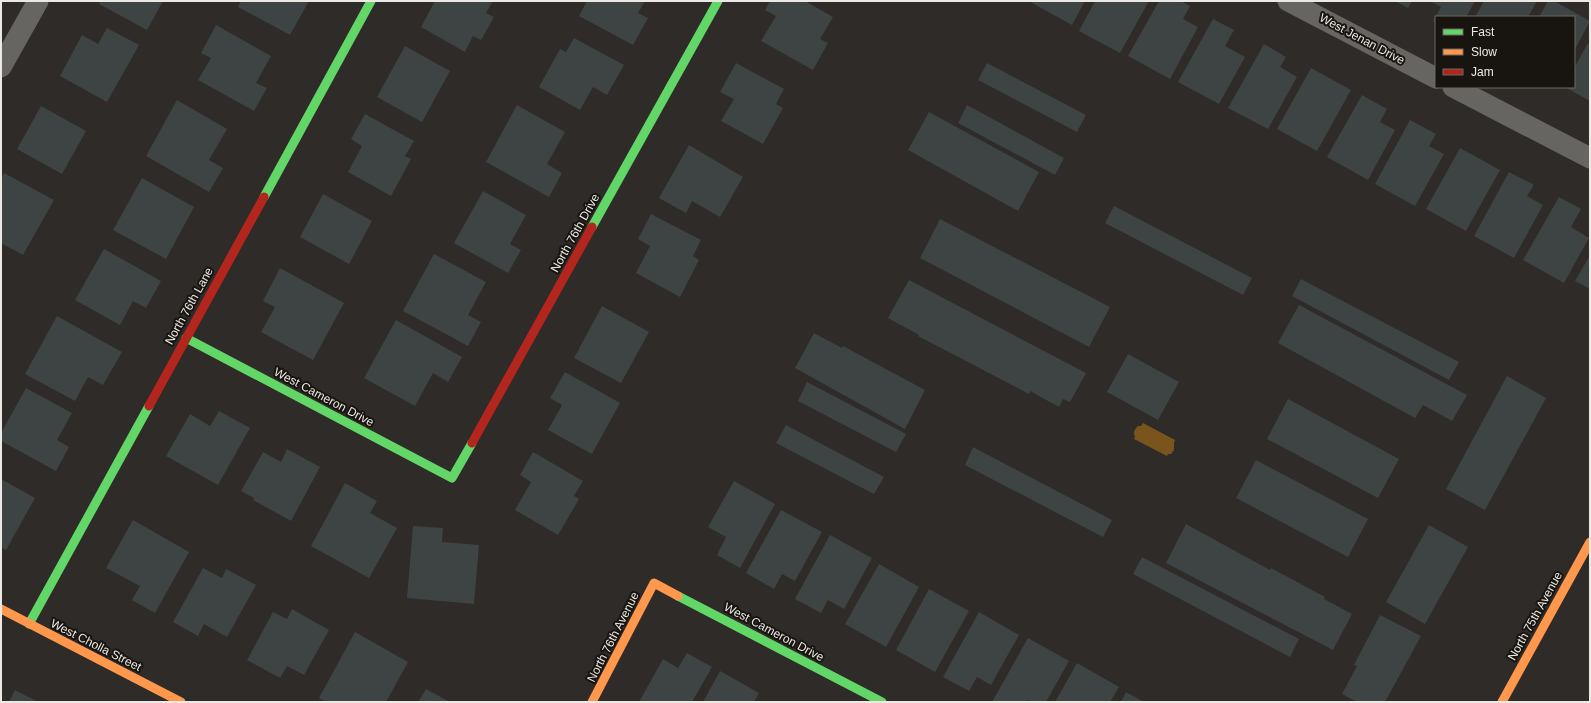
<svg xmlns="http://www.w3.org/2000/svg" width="1591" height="703" viewBox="0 0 1591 703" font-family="Arial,sans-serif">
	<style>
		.water { fill: #7a541d }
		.building { fill: #3d4443 }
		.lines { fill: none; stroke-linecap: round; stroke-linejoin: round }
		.street { stroke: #676562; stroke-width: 21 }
		.fast { stroke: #63d668; stroke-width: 9 }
		.slow { stroke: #ff974d; stroke-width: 9 }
		.jam { stroke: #b3261e; stroke-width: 9 }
		.labels { text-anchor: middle; stroke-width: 4; stroke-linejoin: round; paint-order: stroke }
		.street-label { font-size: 12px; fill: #ece8e3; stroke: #181511 }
	</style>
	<rect width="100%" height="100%" fill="#2e2b28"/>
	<path class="water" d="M1143 423 1175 440 1174 443V450L1171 454H1168L1167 456 1134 439 1135 437C1133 432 1134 430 1138 426H1141Z"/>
	<g class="building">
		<path d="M100 1H163L147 30 99 4Z"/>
		<path d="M241 1H309L290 35 238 7Z"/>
		<path d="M435 1H493L486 13 494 17 481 40 473 36 465 52 421 27Z"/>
		<path d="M587 1H645L638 13 648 18 633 45 579 16Z"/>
		<path d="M770 1H805L833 17 820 39 828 43 813 70 761 41 776 16 765 10Z"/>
		<path d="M1033 1H1085L1072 25 1032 3Z"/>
		<path d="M1095 1H1149L1120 53 1079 31Z"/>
		<path d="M1159 1H1181L1190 6 1183 19 1198 27 1170 79 1128 56Z"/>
		<path d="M1395 1H1412L1408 8Z"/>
		<path d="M1430 1H1475L1466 17H1436V23L1433 21 1441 7Z"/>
		<path d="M1484 1H1537L1528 17H1475Z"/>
		<path d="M1548 1H1554L1590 21 1574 51V17H1539Z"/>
		<path d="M1213 19 1234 30 1225 46 1245 57 1219 104 1178 82Z"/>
		<path d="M216 25 271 56 256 83 267 88 254 111 198 80 211 58 201 53Z"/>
		<path d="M107 28 139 45 107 102 60 76 82 35 98 44Z"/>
		<path d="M574 38 624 65 607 95 593 87 580 110 539 87 560 49 566 52Z"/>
		<path d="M1588 43 1590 44V101L1565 87H1574V68Z"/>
		<path d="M1264 44 1286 57 1280 67 1297 77 1268 129 1228 108Z"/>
		<path d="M405 46 450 71 422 122 377 97Z"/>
		<path d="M736 63 784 89 776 104 783 108 763 144 721 121 734 99 720 92Z"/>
		<path d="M987 63 1086 115 1077 132 978 80Z"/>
		<path d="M1311 68 1351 90 1317 151 1277 129Z"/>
		<path d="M1362 95 1387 109 1380 122 1395 130 1368 180 1327 157Z"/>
		<path d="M177 100 227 129 209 160 223 168 209 192 146 156Z"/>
		<path d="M517 105 565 132 547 164 562 173 549 197 486 162Z"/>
		<path d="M967 105 1064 158 1055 175 958 123Z"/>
		<path d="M41 106 86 131 62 174 17 149Z"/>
		<path d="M929 112 1039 172 1018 211 908 150Z"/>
		<path d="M365 114 414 141 405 156 411 159 391 196 348 172 362 146 351 139Z"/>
		<path d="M1410 120 1436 134 1429 146 1444 154 1415 206 1375 184Z"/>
		<path d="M689 145 743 177 720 217 692 201 686 213 659 198Z"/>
		<path d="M1460 148 1500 170 1466 231 1426 209Z"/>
		<path d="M1509 172 1534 185 1527 196 1543 205 1514 258 1474 236Z"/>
		<path d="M4 173 54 200 23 255 1 243V179Z"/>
		<path d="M142 178 194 207 166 259 113 230Z"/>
		<path d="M483 191 526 215 510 244 521 250 508 273 454 243Z"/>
		<path d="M323 194 372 221 349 264 300 237Z"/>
		<path d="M1559 197 1581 209 1571 227 1589 238 1564 283 1523 260Z"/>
		<path d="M1114 206 1252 278 1243 295 1105 223Z"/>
		<path d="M651 214 701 240 693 256 699 260 680 297 636 273 650 246 638 239Z"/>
		<path d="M940 219 1110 307 1089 347 920 258Z"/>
		<path d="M104 249 161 281 146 308 133 301 120 325 75 300Z"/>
		<path d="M434 254 486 282 468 315 481 322 468 346 403 311Z"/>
		<path d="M1590 255V289L1575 281Z"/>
		<path d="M280 268 344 303 313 360 261 332 275 307 263 301Z"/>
		<path d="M1301 279 1459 362 1449 380 1292 296Z"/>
		<path d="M909 280 1086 373 1070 402 1063 399 1059 407 1030 391 1029 394 918 336 919 335 888 318Z"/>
		<path d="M1299 305 1467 395 1452 421 1423 405 1415 418 1278 343Z"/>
		<path d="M602 306 649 332 621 383 574 358Z"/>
		<path d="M57 316 122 352 103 385 88 377 75 401 25 374Z"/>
		<path d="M396 320 462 357 448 382 433 373 415 406 364 378Z"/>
		<path d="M814 333 842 348 843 346 925 390 905 429 795 368Z"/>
		<path d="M1128 354 1179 382 1158 420 1107 392Z"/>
		<path d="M565 372 620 403 592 454 548 430 562 405 550 398Z"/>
		<path d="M1507 376 1546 398 1485 510 1446 489Z"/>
		<path d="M807 382 906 434 896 452 798 401Z"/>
		<path d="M26 388 72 413 57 440 69 447 56 471 1 441V433Z"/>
		<path d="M1288 399 1399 459 1378 498 1267 439Z"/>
		<path d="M219 411 250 428 218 485 166 456 190 414 210 426Z"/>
		<path d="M786 425 884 477 874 494 776 443Z"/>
		<path d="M973 447 1112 520 1103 537 965 465Z"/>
		<path d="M287 449 320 467 291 521 253 500 254 498 241 491 263 452 281 462Z"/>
		<path d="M533 452 583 481 574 496 579 499 558 535 515 510 531 482 520 475Z"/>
		<path d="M1256 460 1368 519 1348 557 1236 498Z"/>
		<path d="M1 479 35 498 6 550 1 547Z"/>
		<path d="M734 481 775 504 740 568 717 555 726 537 708 527Z"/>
		<path d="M345 483 377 501 370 513 397 528 369 578 311 546Z"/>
		<path d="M781 510 822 532 795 581 782 574 774 589 746 573Z"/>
		<path d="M133 520 189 552 155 613 132 600 140 586 106 568Z"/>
		<path d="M1186 524 1270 570 1271 568 1325 597 1324 599 1352 614 1333 650 1166 563Z"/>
		<path d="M1429 525 1468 547 1425 624 1386 602Z"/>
		<path d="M413 526 443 528 442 542 479 545 474 604 407 598Z"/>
		<path d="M830 535 872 558 844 609 828 600 821 613 795 599Z"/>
		<path d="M1142 557 1299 639 1290 657 1133 574Z"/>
		<path d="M879 564 919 587 886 647 845 624Z"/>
		<path d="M203 568 222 578 226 569 256 585 227 637 204 624 198 636 173 622Z"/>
		<path d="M929 589 969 611 935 672 896 650Z"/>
		<path d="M292 609 329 630 304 675 287 666 280 678 247 660 273 612 287 619Z"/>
		<path d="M979 612 1019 635 991 685 977 677 969 691 943 677Z"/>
		<path d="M1380 615 1421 636 1385 702H1357L1342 694 1357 666 1354 665Z"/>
		<path d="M355 632 408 662 386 702H326L319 698Z"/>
		<path d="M1028 638 1069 661 1046 702H1031L1027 700 1025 702H992Z"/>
		<path d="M687 653 712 667 692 702H639L663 659 678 668Z"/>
		<path d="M1077 663 1119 687 1110 702H1055Z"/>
		<path d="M720 671 759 693 754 702H703Z"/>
		<path d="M426 689 450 702H418Z"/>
		<path d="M15 690 38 702H9Z"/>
		<path d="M1126 692 1144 702H1121Z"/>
	</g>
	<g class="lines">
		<g class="street">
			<path d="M1288 1 1436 78"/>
			<path d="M1 67 38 1"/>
			<path d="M1453 87 1590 158"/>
		</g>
		<g class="fast">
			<path d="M264 197 371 1"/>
			<path d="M592 227 718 1"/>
			<path d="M186 338 452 478 472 443"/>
			<path d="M678 596 882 702"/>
			<path d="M29 624 149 406"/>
		</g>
		<g class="slow">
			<path d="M1 609 181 702"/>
			<path d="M592 702 654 583 678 596"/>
			<path d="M1502 702 1590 542"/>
		</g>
		<g class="jam">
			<path d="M149 406 264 197"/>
			<path d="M472 443 592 227"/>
		</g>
	</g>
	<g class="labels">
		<g class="street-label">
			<text transform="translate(1362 39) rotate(28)" y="4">West Jenan Drive</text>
			<text transform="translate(575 233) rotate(-61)" y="4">North 76th Drive</text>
			<text transform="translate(189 306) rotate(-61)" y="4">North 76th Lane</text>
			<text transform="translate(324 397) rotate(28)" y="4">West Cameron Drive</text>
			<text transform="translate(1535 616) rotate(-61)" y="4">North 75th Avenue</text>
			<text transform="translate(774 632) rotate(28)" y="4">West Cameron Drive</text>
			<text transform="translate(613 637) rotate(-63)" y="4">North 76th Avenue</text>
			<text transform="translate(96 645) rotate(27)" y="4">West Cholla Street</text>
		</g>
	</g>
	<rect width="1591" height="703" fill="none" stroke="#ece8e3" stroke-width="4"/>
	<rect x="1435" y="16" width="140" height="72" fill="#181511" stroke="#6d6965"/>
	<rect x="1443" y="29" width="20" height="6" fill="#63d668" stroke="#6d6965"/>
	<text x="1471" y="36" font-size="12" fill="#ece8e3">Fast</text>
	<rect x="1443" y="49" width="20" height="6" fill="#ff974d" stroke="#6d6965"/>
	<text x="1471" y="56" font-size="12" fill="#ece8e3">Slow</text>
	<rect x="1443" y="69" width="20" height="6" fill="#b3261e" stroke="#6d6965"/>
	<text x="1471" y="76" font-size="12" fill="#ece8e3">Jam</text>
</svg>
